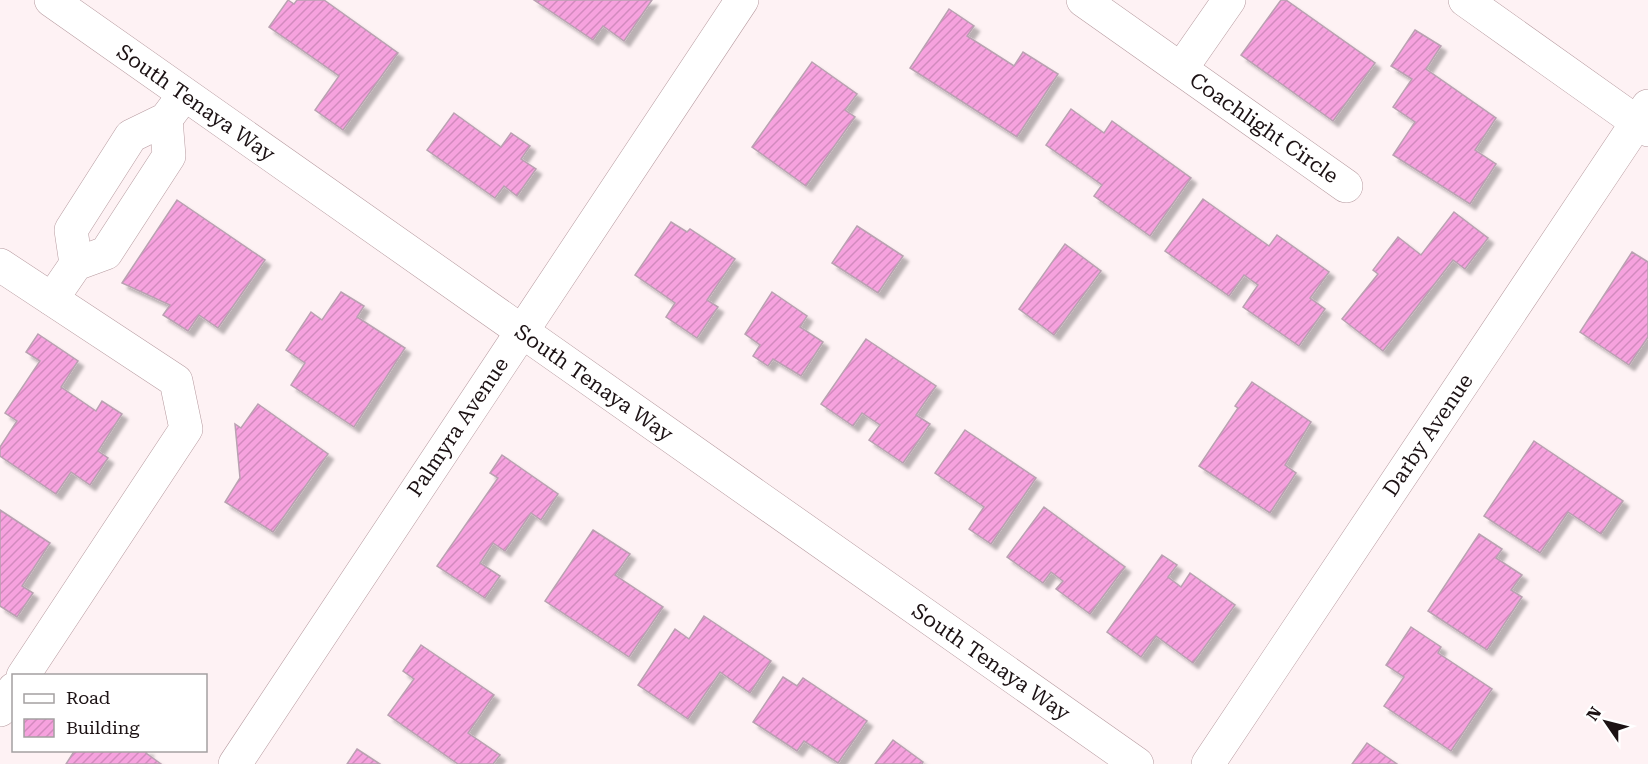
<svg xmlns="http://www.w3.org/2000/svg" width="1648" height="764" viewBox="0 0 1648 764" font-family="'Roboto Serif',serif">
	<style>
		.building { fill: url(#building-hatch); stroke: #b9a1b1; stroke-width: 1.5; filter: url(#shadow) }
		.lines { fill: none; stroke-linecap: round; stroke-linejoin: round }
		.minor-casing { stroke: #b79ba0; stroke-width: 34 }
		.minor { stroke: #fff; stroke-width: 33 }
		.labels { text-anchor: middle; stroke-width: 6; stroke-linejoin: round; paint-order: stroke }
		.street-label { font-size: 21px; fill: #1c1214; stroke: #fff }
	</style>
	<defs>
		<pattern id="building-hatch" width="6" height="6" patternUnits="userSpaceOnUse" patternTransform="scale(1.5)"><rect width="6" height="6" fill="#f6a2de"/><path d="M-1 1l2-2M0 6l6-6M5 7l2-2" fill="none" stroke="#d28abe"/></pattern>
		<filter id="shadow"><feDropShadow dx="5.5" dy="5.5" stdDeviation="1.5" flood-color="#0004"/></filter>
	</defs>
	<rect width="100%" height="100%" fill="#fef2f4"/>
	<g class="building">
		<path d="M288 0 294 4 297 0H324L398 53 343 130 315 110 339 76 269 27Z"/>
		<path d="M534 0H652L624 41 603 26 593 40Z"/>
		<path d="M1281 0H1286L1375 63 1333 121 1241 55Z"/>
		<path d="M949 9 974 26 967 36 1014 66 1023 52 1058 74 1017 137 910 68Z"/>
		<path d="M1415 30 1441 46 1426 69 1496 118 1475 150 1496 164 1470 204 1393 155 1415 122 1393 107 1412 79 1391 66Z"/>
		<path d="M812 62 857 94 845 110 855 117 806 186 752 147Z"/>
		<path d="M1071 109 1104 133 1112 121 1191 178 1150 236 1094 196 1102 185 1046 145Z"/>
		<path d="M454 113 501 147 511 133 530 146 521 159 536 169 517 196 504 186 495 198 427 150Z"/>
		<path d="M1203 199 1269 246 1277 235 1329 272 1310 298 1325 309 1299 346 1243 307 1258 285 1244 275 1229 296 1165 251Z"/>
		<path d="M177 200 265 260 218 328 199 315 188 331 163 315 170 305 122 283Z"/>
		<path d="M1454 212 1488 238 1465 269 1453 260 1383 351 1342 319 1378 274 1373 270 1398 237 1421 255Z"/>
		<path d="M671 222 687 232 690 229 735 259 707 300 718 307 697 338 666 317 675 303 635 275Z"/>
		<path d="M857 226 903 256 878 293 832 263Z"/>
		<path d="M1065 244 1101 271 1054 335 1019 309Z"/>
		<path d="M1632 252 1648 262V337L1629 365 1580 332Z"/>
		<path d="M341 292 364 306 357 317 405 348 354 427 291 385 305 363 286 350 311 312 322 320Z"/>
		<path d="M772 292 807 316 800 327 823 342 801 376 773 359 768 366 753 356 760 345 745 334Z"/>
		<path d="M38 334 78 361 61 387 96 411 102 401 122 414 98 451 108 458 90 485 71 472 56 494 0 456V447L17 421 5 413 40 361 26 352Z"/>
		<path d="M866 339 936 386 916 415 930 424 903 463 869 440 880 425 862 413 853 426 821 404Z"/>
		<path d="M1252 382 1311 422 1285 465 1296 473 1270 513 1199 466 1238 408 1235 406Z"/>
		<path d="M258 404 328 454 273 532 225 502 240 478 235 424 241 428Z"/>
		<path d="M965 430 1036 478 991 544 969 529 984 507 935 473Z"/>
		<path d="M1534 441 1623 501 1601 534 1568 512 1540 553 1484 516Z"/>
		<path d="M502 455 558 494 541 520 531 513 505 551 493 543 480 563 500 576 485 598 437 566 498 478 490 473Z"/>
		<path d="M1044 507 1125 567 1090 614 1056 589 1063 581 1051 572 1043 583 1007 557Z"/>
		<path d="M0 510 50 543 22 586 33 593 17 617 0 606Z"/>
		<path d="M593 530 630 554 615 575 663 607 629 657 545 601Z"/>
		<path d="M1479 534 1502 549 1496 558 1522 575 1511 590 1522 597 1487 650 1428 611Z"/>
		<path d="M1162 555 1177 565 1168 577 1181 587 1190 573 1235 605 1193 663 1156 636 1141 657 1107 632Z"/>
		<path d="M704 616 771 661 750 693 720 672 688 719 638 685 675 629 689 639Z"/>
		<path d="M1411 627 1441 647 1438 653 1492 689 1451 751 1384 706 1404 677 1386 665Z"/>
		<path d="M421 645 494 695 468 733 500 755 493 764H458L388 715 414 679 403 671Z"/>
		<path d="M783 677 797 686 803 678 867 721 838 763 804 741 797 751 753 722Z"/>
		<path d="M893 740 923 762 922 764H875Z"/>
		<path d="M1367 743 1397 764H1352Z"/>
		<path d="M357 749 380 764H347Z"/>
		<path d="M75 750H148L146 753 161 764H66Z"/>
	</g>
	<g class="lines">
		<defs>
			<g id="minor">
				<path d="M51 0 1137 764"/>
				<path d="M1083 0 1346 186"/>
				<path d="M1465 0 1648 130"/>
				<path d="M1181 69 1229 0"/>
				<path d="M76 264 71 230 131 136 166 119 178 103"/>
				<path d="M0 265 176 381 186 429 23 676"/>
				<path d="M52 299 76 264 106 253 169 156 166 119"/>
				<path d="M0 710 14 689"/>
				<path d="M235 764 742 0"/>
				<path d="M1208 764 1648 106"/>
			</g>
		</defs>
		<use href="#minor" class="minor-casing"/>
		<use href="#minor" class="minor"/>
	</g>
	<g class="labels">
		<g class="street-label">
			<text transform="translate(196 103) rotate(35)" y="7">South Tenaya Way</text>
			<text transform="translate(1264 128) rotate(35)" y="7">Coachlight Circle</text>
			<text transform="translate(594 383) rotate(35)" y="7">South Tenaya Way</text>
			<text transform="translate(458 427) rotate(-56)" y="7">Palmyra Avenue</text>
			<text transform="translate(1428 435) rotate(-56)" y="7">Darby Avenue</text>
			<text transform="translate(991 662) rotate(35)" y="7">South Tenaya Way</text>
		</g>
	</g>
	<rect x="12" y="674" width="195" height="78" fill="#ffffff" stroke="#a4a0a1" stroke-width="1.5"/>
	<rect x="24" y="694" width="30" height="9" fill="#ffffff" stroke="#a4a0a1" stroke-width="1.5"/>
	<text x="66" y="704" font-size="18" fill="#1c1214">Road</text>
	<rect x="24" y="719" width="30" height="18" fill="url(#building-hatch)" stroke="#a4a0a1" stroke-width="1.5"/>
	<text x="66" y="734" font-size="18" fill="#1c1214">Building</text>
	<g transform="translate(1606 722) rotate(305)" stroke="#ffffff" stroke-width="4.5" paint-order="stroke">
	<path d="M0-4.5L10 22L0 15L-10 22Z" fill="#1c1214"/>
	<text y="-9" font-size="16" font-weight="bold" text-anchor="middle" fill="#1c1214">N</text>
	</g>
</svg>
